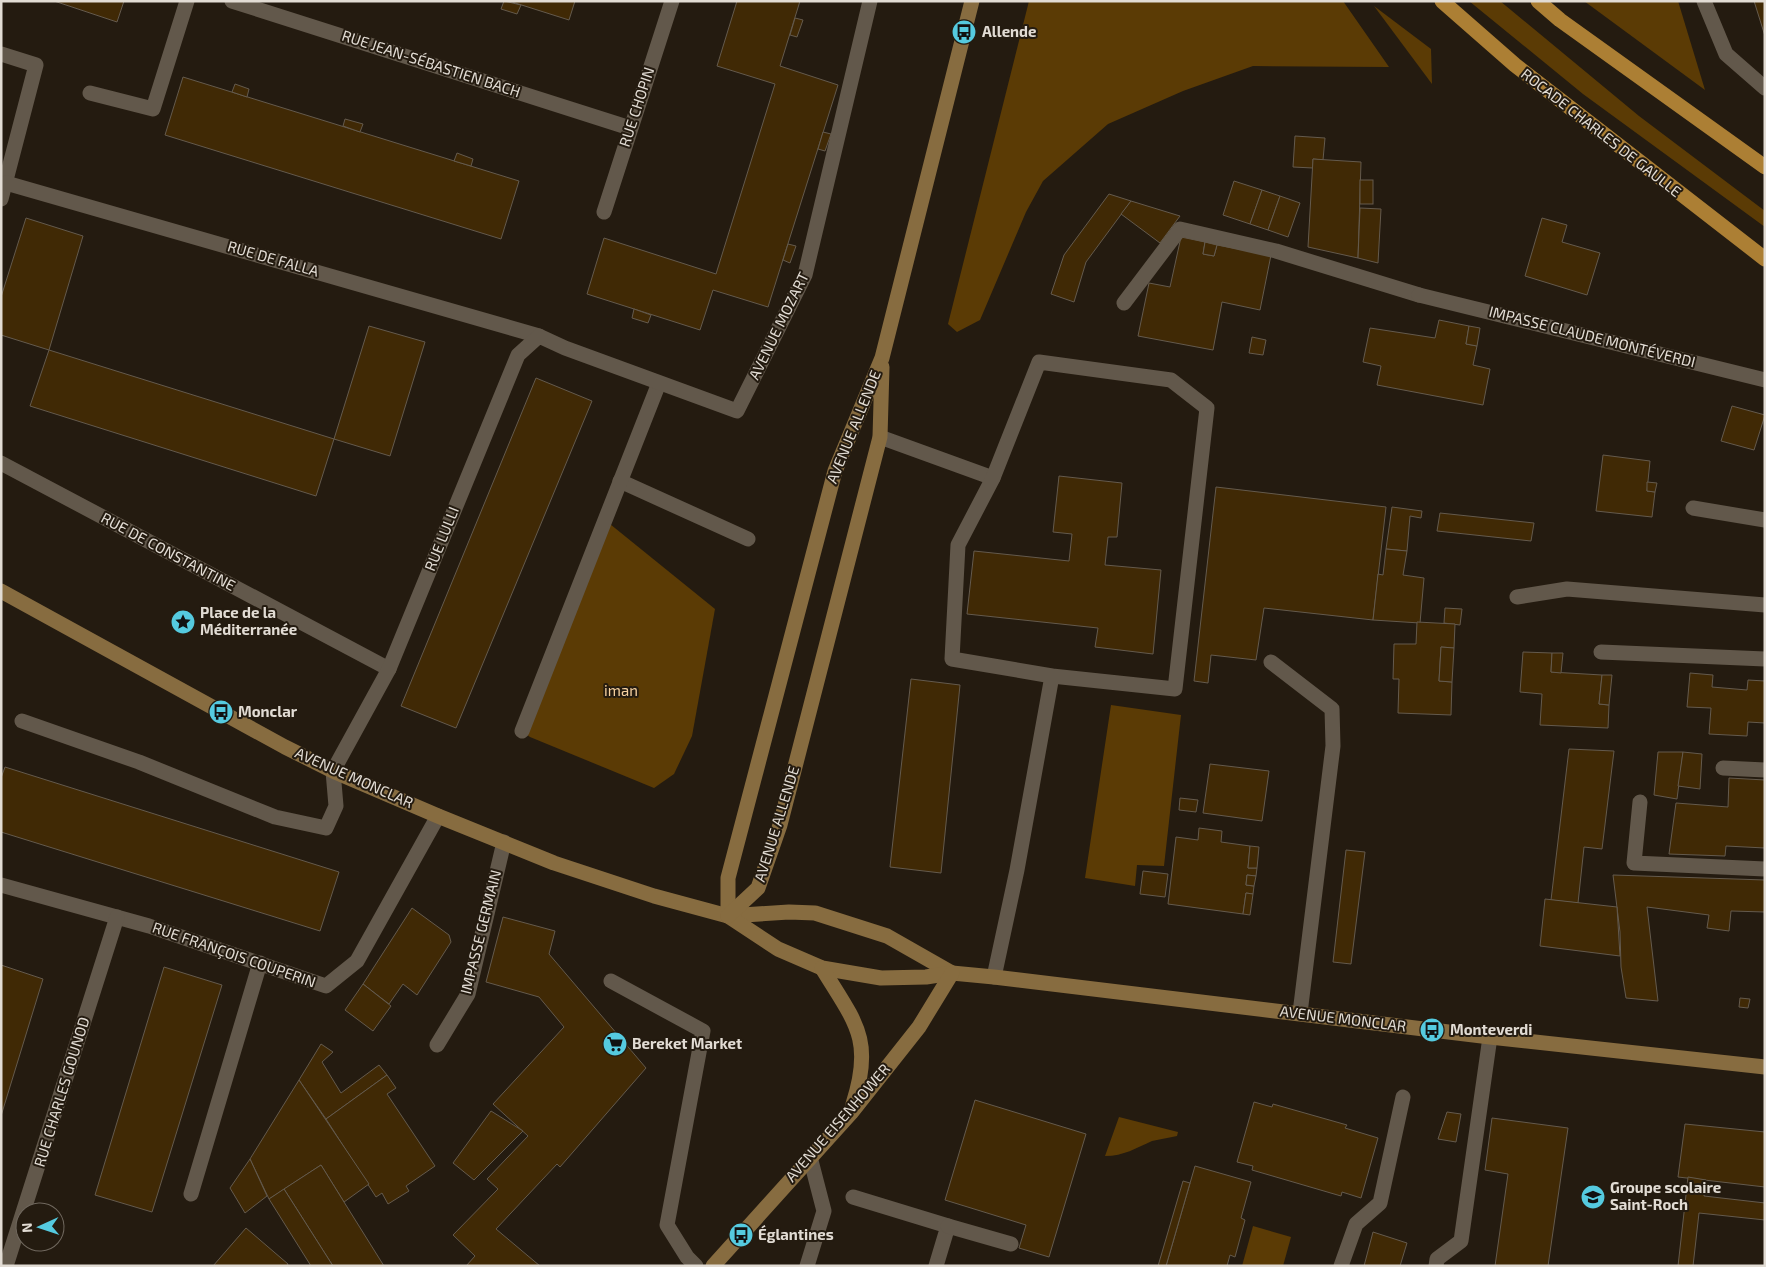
<svg xmlns="http://www.w3.org/2000/svg" width="1766" height="1267" viewBox="0 0 1766 1267" font-family="'Exo 2',sans-serif">
	<style>
		.green { fill: #5b3b05 }
		.building { fill: #402905; stroke: #645a4d }
		.lines { fill: none; stroke-linecap: round; stroke-linejoin: round }
		.lane { stroke: #62584b; stroke-width: 15 }
		.street { stroke: #62584b; stroke-width: 15 }
		.secondary { stroke: #876c40; stroke-width: 15 }
		.primary { stroke: #ac7f34; stroke-width: 15 }
		.labels { text-anchor: middle; stroke-width: 4; stroke-linejoin: round; paint-order: stroke }
		.poi-label { font-size: 15px; font-weight: bold; fill: #e2dcd4; stroke: #241b10; text-anchor: start }
		.street-label { font-size: 15px; fill: #e2dcd4; stroke: #241b10 }
		.park-label { font-size: 15px; fill: #f8d2a0; stroke: #241b10 }
	</style>
	<rect width="100%" height="100%" fill="#241b10"/>
	<g class="green">
		<path d="M1029 1H1343L1389 67 1253 66 1183 91 1108 124 1043 181 1026 212 980 320 957 332 948 324Z"/>
		<path d="M1469 1H1500L1639 116 1765 211V227L1583 94Z"/>
		<path d="M1584 1H1678L1705 90Z"/>
		<path d="M1374 6 1431 49 1432 84Z"/>
		<path d="M605 520 715 609 692 736 674 774 654 788 530 737 522 731Z"/>
		<path d="M1111 705 1181 715 1164 866 1137 865 1135 886 1085 878Z"/>
		<path d="M1119 1117 1178 1132 1177 1136C1169 1138 1160 1139 1152 1141 1136 1148 1124 1156 1105 1156Z"/>
		<path d="M1253 1226 1291 1237 1283 1266H1242Z"/>
	</g>
	<g class="building">
		<path d="M54 1H124L117 22Z"/>
		<path d="M504 1 521 5 517 14 501 9Z"/>
		<path d="M509 1H575L569 20Z"/>
		<path d="M737 1H800L780 66 838 85 768 307 713 290 700 330 587 294 604 238 716 274 775 84 717 66Z"/>
		<path d="M1754 1H1765V36Z"/>
		<path d="M795 18 803 20 797 37 790 35Z"/>
		<path d="M183 77 519 181 501 239 165 135Z"/>
		<path d="M235 84 249 89 247 97 232 92Z"/>
		<path d="M345 119 363 124 360 132 343 126Z"/>
		<path d="M823 132 831 134 825 151 818 149Z"/>
		<path d="M1295 136 1325 138 1323 160 1313 159V168L1293 167Z"/>
		<path d="M457 153 473 159 471 166 454 161Z"/>
		<path d="M1313 159 1361 162 1358 258 1308 247Z"/>
		<rect x="1360" y="180" width="13" height="24"/>
		<path d="M1234 181 1262 190 1250 224 1223 215Z"/>
		<path d="M1262 190 1280 196 1268 230 1250 224Z"/>
		<path d="M1109 194 1131 201 1086 262 1074 302 1051 294 1064 255Z"/>
		<path d="M1280 196 1300 203 1288 237 1268 230Z"/>
		<path d="M1131 201 1180 216 1160 243 1121 214Z"/>
		<path d="M1360 208 1381 209 1378 263 1358 258Z"/>
		<path d="M26 218 83 236 49 350 1 335V297Z"/>
		<path d="M1542 218 1567 225 1562 242 1600 253 1587 295 1525 276Z"/>
		<path d="M1181 237 1205 242 1203 254 1214 256 1217 245 1271 255 1260 310 1222 302 1213 350 1138 336 1149 283 1170 287Z"/>
		<path d="M1205 242 1217 245 1214 256 1203 254Z"/>
		<path d="M788 244 796 246 790 263 783 260Z"/>
		<path d="M634 309 651 315 648 323 632 318Z"/>
		<path d="M1439 320 1469 326 1466 344 1477 346 1473 365 1490 369 1483 405 1377 385 1381 366 1363 362 1370 328 1435 338Z"/>
		<path d="M369 326 425 342 390 456 334 439Z"/>
		<path d="M1469 326 1480 328 1477 346 1466 344Z"/>
		<path d="M1252 337 1266 340 1263 355 1249 353Z"/>
		<path d="M49 350 334 439 316 496 30 406Z"/>
		<path d="M536 378 592 401 456 728 401 706Z"/>
		<path d="M1732 406 1765 415 1754 450 1721 441Z"/>
		<path d="M1603 455 1650 461 1647 491 1655 492 1652 517 1596 511Z"/>
		<path d="M1059 476 1122 483 1117 537H1108L1105 565 1161 570 1153 654 1095 647 1098 628 967 614 974 551 1069 561 1072 534 1053 532Z"/>
		<path d="M1647 482 1657 483 1655 492 1647 491Z"/>
		<path d="M1216 487 1386 507 1373 620 1264 608 1256 660 1211 655 1208 683 1194 681Z"/>
		<path d="M1392 507 1422 511 1421 518 1410 516 1407 551 1386 549Z"/>
		<path d="M1440 513 1534 523 1531 541 1437 531Z"/>
		<path d="M1386 549 1407 551 1403 575 1424 578 1420 623 1373 620 1378 574 1383 575Z"/>
		<path d="M1445 608 1462 609 1460 625 1444 623Z"/>
		<path d="M1417 622 1455 624 1454 648 1441 647 1439 681 1452 682 1451 715 1398 713 1399 679H1393L1394 644H1416Z"/>
		<path d="M1441 647 1454 648 1452 682 1439 681Z"/>
		<path d="M1523 652 1552 653 1551 672 1602 675 1599 704 1609 705 1608 728 1540 725 1542 694 1520 692Z"/>
		<path d="M1552 653H1563L1561 673 1551 672Z"/>
		<path d="M1690 673 1713 675 1712 687 1747 690 1748 680 1765 681V723L1748 722 1747 736 1709 734 1711 708 1687 707Z"/>
		<path d="M1602 675H1612L1609 705 1599 704Z"/>
		<path d="M911 679 960 685 941 873 890 867Z"/>
		<path d="M1569 749 1614 751 1602 849 1584 847 1578 903 1551 900Z"/>
		<path d="M1658 752H1683L1677 799 1654 795Z"/>
		<path d="M1683 752 1702 754 1700 789 1678 786Z"/>
		<path d="M1210 764 1269 771 1262 821 1203 813Z"/>
		<path d="M5 767 339 872 320 931 1 832V778Z"/>
		<path d="M1729 778 1765 780V848L1726 846 1725 856 1669 854 1676 803 1728 807Z"/>
		<path d="M1180 798 1198 800 1196 812 1179 810Z"/>
		<path d="M1199 828 1222 831 1221 842 1250 846 1248 868H1257L1256 876 1247 875 1246 885 1254 886 1253 894 1246 893 1243 914 1168 904 1176 837 1198 840Z"/>
		<path d="M1250 846 1259 847 1257 868H1248Z"/>
		<path d="M1346 850 1365 852 1351 964 1333 962Z"/>
		<path d="M1143 871 1168 874 1165 897 1140 894Z"/>
		<path d="M1247 875 1256 876 1254 886 1246 885Z"/>
		<path d="M1613 875 1765 880V912L1731 911 1729 931 1707 928 1709 915 1647 907 1658 1001 1626 998 1621 967 1620 932Z"/>
		<path d="M1246 893 1253 894 1250 915 1243 914Z"/>
		<path d="M1545 899 1617 907 1620 956 1540 946Z"/>
		<path d="M412 908 449 935 451 942 417 995 403 984 389 1004 363 984Z"/>
		<path d="M503 917 555 931 549 954 646 1068 560 1167 557 1164 496 1229 540 1266H466L475 1256 453 1235 498 1189 487 1179 528 1136 493 1104 564 1027 539 997 486 982Z"/>
		<path d="M1 965 43 979 1 1116Z"/>
		<path d="M164 967 222 985 152 1212 95 1195Z"/>
		<path d="M363 984 391 1006 373 1031 345 1010Z"/>
		<path d="M1740 998 1750 999 1748 1008 1739 1007Z"/>
		<path d="M321 1044 333 1052 322 1062 341 1093 379 1065 387 1075 326 1119 299 1080Z"/>
		<path d="M387 1075 396 1088 387 1094 435 1166 406 1186 409 1191 388 1204 382 1193 376 1197 326 1119Z"/>
		<path d="M299 1080 369 1184 344 1202 321 1165 269 1199 250 1159Z"/>
		<path d="M975 1100 1086 1134 1049 1257 1019 1248 1026 1225 945 1200Z"/>
		<path d="M1254 1102 1272 1107 1273 1104 1347 1125 1345 1128 1378 1138 1361 1198 1342 1192 1341 1196 1252 1170 1253 1166 1237 1162Z"/>
		<path d="M491 1111 523 1131 474 1180 453 1163Z"/>
		<path d="M1447 1112 1461 1114 1456 1142 1438 1139Z"/>
		<path d="M1492 1118 1568 1128 1548 1266H1495L1508 1174 1485 1170Z"/>
		<path d="M1685 1124 1765 1132V1187L1678 1177Z"/>
		<path d="M250 1159 267 1196 245 1213 230 1188Z"/>
		<path d="M321 1165 344 1202 384 1266H333L284 1189Z"/>
		<path d="M1195 1166 1251 1182 1241 1218 1245 1220 1235 1257 1230 1255 1227 1266H1166Z"/>
		<path d="M1688 1177 1706 1180 1704 1196 1765 1203V1220L1699 1213 1693 1266H1678Z"/>
		<path d="M1183 1181 1190 1183 1166 1266H1158Z"/>
		<path d="M284 1189 333 1266H311L269 1199Z"/>
		<path d="M246 1228 288 1264 287 1266H213Z"/>
		<path d="M1373 1232 1407 1243 1400 1266H1364Z"/>
	</g>
	<g class="lines">
		<g class="lane">
			<path d="M1124 303 1180 229 1276 251 1419 295"/>
			<path d="M880 437 993 478"/>
			<path d="M620 481 748 539"/>
			<path d="M1693 508 1765 520"/>
			<path d="M1517 597 1567 589 1765 605"/>
			<path d="M1601 652 1765 659"/>
			<path d="M1271 662 1332 709 1333 746 1300 1013"/>
			<path d="M22 721 139 762 275 817 326 828 336 806 333 771"/>
			<path d="M522 731 659 383"/>
			<path d="M1723 768 1765 770"/>
			<path d="M1640 802 1634 863 1765 869"/>
			<path d="M994 977 1017 870 1052 676 952 659 958 545 993 478 1039 362 1171 380 1207 408 1175 689 1052 676"/>
			<path d="M611 981 703 1031 667 1225 687 1257 696 1266"/>
			<path d="M191 1194 260 963"/>
			<path d="M853 1197 948 1226 936 1266"/>
			<path d="M948 1226 1011 1244"/>
			<path d="M807 1266 824 1211 810 1157"/>
			<path d="M1341 1266 1356 1224 1380 1203 1403 1097"/>
			<path d="M1436 1266 1437 1259 1461 1241 1490 1037"/>
		</g>
		<g class="street">
			<path d="M232 1 630 128"/>
			<path d="M1704 1 1726 54 1765 88"/>
			<path d="M1 54 36 65 1 199"/>
			<path d="M90 93 153 109 187 1"/>
			<path d="M6 183 539 336"/>
			<path d="M604 212 672 1"/>
			<path d="M1419 295 1765 380"/>
			<path d="M1 463 389 669"/>
			<path d="M333 771 389 669 518 355 539 336 565 348 737 411 805 275 870 1"/>
			<path d="M1 885 149 926 326 986 357 961 438 816"/>
			<path d="M437 1045 468 994 504 842"/>
			<path d="M6 1266 117 917"/>
		</g>
		<g class="secondary">
			<path d="M1 591 285 747 333 771 438 816 554 863 654 896 728 916 789 912 815 913 887 936 952 973"/>
			<path d="M728 916 778 949 822 968 881 978 926 977 952 973 994 977 1490 1037 1765 1067"/>
			<path d="M728 916V878L835 471 882 358 972 1"/>
			<path d="M728 916 758 888 780 825 880 437 882 367"/>
			<path d="M822 968C855 1022 874 1039 853 1104"/>
			<path d="M713 1266 851 1113 919 1027 952 973"/>
		</g>
		<g class="primary">
			<path d="M1442 1 1515 65 1765 259"/>
			<path d="M1538 1 1560 20 1765 167"/>
		</g>
	</g>
	<defs>
		<symbol id="bus-disc" viewBox="-11 -11 22 22"><circle r="9.5" fill="#55cadf" stroke="#241b10"/><path d="M-5-6H5V4H4V6H2V4H-2V6H-4V4H-5ZM-3.5-4V0h7V-4ZM-3.5 1.2v1.5H-2V1.2ZM2 1.2v1.5H3.5V1.2Z" fill="#111"/></symbol>
		<symbol id="sight-disc" viewBox="-11 -11 22 22"><circle r="9.5" fill="#55cadf" stroke="#241b10"/><path d="M0-6L1.8-2.2L6-1.7L2.9 1.2L3.7 5.4L0 3.3L-3.7 5.4L-2.9 1.2L-6-1.7L-1.8-2.2Z" fill="#111"/></symbol>
		<symbol id="supermarket-disc" viewBox="-11 -11 22 22"><circle r="9.5" fill="#55cadf" stroke="#241b10"/><path d="M-6-5.5h2.5l.6 2H6L4.5 2H-2.5L-4.4-4H-6ZM-1.5 3.2a1.3 1.3 0 1 0 .1 0ZM3 3.2a1.3 1.3 0 1 0 .1 0Z" fill="#111"/></symbol>
		<symbol id="school-disc" viewBox="-11 -11 22 22"><circle r="9.5" fill="#55cadf" stroke="#241b10"/><path d="M0-5L7-2L0 1L-7-2ZM-4 1L0 2.5L4 1V4Q0 6-4 4Z" fill="#111"/></symbol>
	</defs>
	<g fill-rule="evenodd">
		<use href="#bus-disc" x="950" y="18" width="28" height="28"/>
		<use href="#sight-disc" x="169" y="608" width="28" height="28"/>
		<use href="#bus-disc" x="207" y="698" width="28" height="28"/>
		<use href="#bus-disc" x="1418" y="1016" width="28" height="28"/>
		<use href="#supermarket-disc" x="601" y="1030" width="28" height="28"/>
		<use href="#school-disc" x="1579" y="1183" width="28" height="28"/>
		<use href="#bus-disc" x="727" y="1221" width="28" height="28"/>
	</g>
	<g class="labels">
		<g class="poi-label">
			<text x="982" y="37">Allende</text>
			<text x="200" y="618">Place de la<tspan x="200" dy="17">Méditerranée</tspan></text>
			<text x="238" y="717">Monclar</text>
			<text x="1450" y="1035">Monteverdi</text>
			<text x="632" y="1049">Bereket Market</text>
			<text x="1610" y="1193">Groupe scolaire<tspan x="1610" dy="17">Saint-Roch</tspan></text>
			<text x="758" y="1240">Églantines</text>
		</g>
		<g class="street-label">
			<text transform="translate(431 64) rotate(18)" y="5">RUE JEAN-SÉBASTIEN BACH</text>
			<text transform="translate(637 107) rotate(-72)" y="5">RUE CHOPIN</text>
			<text transform="translate(1601 133) rotate(38)" y="5">ROCADE CHARLES DE GAULLE</text>
			<text transform="translate(273 259) rotate(16)" y="5">RUE DE FALLA</text>
			<text transform="translate(779 326) rotate(-64)" y="5">AVENUE MOZART</text>
			<text transform="translate(1592 337) rotate(14)" y="5">IMPASSE CLAUDE MONTÉVERDI</text>
			<text transform="translate(854 427) rotate(-68)" y="5">AVENUE ALLENDE</text>
			<text transform="translate(442 539) rotate(-68)" y="5">RUE LULLI</text>
			<text transform="translate(168 552) rotate(28)" y="5">RUE DE CONSTANTINE</text>
			<text transform="translate(354 778) rotate(24)" y="5">AVENUE MONCLAR</text>
			<text transform="translate(777 824) rotate(-73)" y="5">AVENUE ALLENDE</text>
			<text transform="translate(481 932) rotate(-76)" y="5">IMPASSE GERMAIN</text>
			<text transform="translate(234 955) rotate(19)" y="5">RUE FRANÇOIS COUPERIN</text>
			<text transform="translate(1343 1019) rotate(7)" y="5">AVENUE MONCLAR</text>
			<text transform="translate(62 1092) rotate(-73)" y="5">RUE CHARLES GOUNOD</text>
			<text transform="translate(838 1123) rotate(-49)" y="5">AVENUE EISENHOWER</text>
		</g>
		<g class="park-label">
			<text x="621" y="696">iman</text>
		</g>
	</g>
	<rect width="1766" height="1267" fill="none" stroke="#e2dcd4" stroke-width="5"/>
	<g transform="translate(40 1227) rotate(267)"><circle r="24" fill="#241b10" stroke="#70685e"/>
	<path d="M0-4L9 19L0 12L-9 19Z" fill="#55cadf"/>
	<text y="-8" font-size="14" font-weight="bold" text-anchor="middle" fill="#e2dcd4">N</text>
	</g>
</svg>
